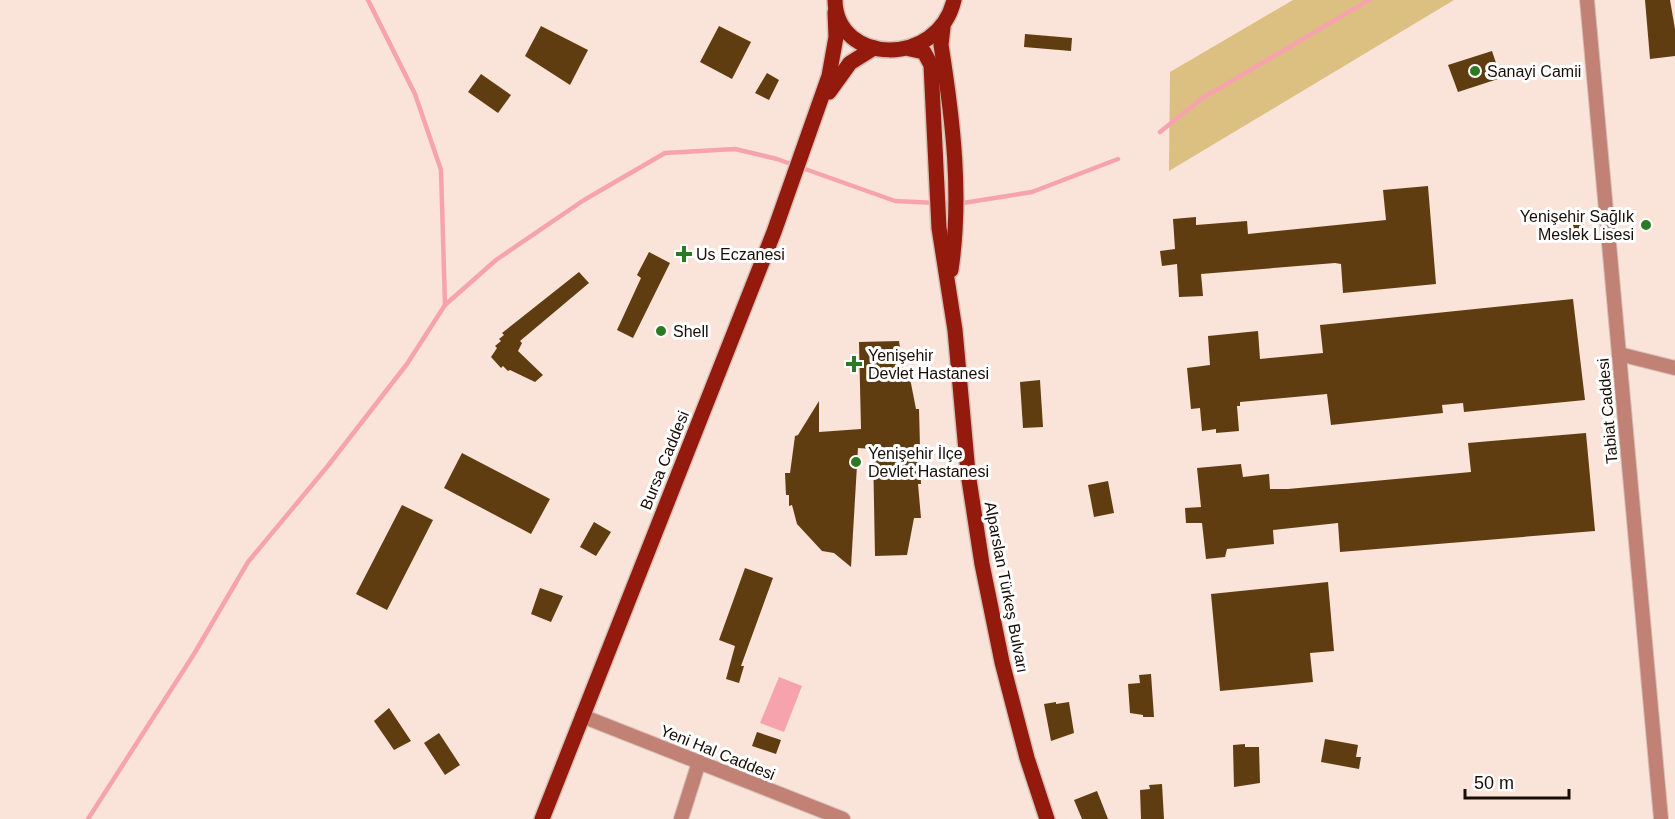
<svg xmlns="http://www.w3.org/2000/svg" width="1675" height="819" viewBox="0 0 1675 819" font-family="Helvetica,sans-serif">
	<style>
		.green { fill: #dcc082 }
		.water { fill: #f7a3ad }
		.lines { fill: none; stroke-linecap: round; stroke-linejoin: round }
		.stream { stroke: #f7a3ad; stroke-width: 4.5 }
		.building { fill: #603d11 }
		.minor-casing { stroke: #d6c1b7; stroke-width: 16 }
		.major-casing { stroke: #d6c1b7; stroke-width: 18 }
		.minor { stroke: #c28175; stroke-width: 14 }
		.major { stroke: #931a0d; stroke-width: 15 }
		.poi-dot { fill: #2b7b25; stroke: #fff; stroke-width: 2 }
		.labels { text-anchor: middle; stroke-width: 6; stroke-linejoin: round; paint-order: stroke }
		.poi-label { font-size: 16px; fill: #190d07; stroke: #fff; text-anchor: start }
		.street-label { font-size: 16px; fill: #190d07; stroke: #fff }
	</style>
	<rect width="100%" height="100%" fill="#fae3d8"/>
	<path class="green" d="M1293 0H1454L1169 171 1170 72Z"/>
	<path class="water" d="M779 677 802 686 784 732 760 723Z"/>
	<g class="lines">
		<g class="stream">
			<path d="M368 0 415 94 441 170 445 305"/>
			<path d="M1160 132 1201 99 1369 0"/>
			<path d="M88 819 194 654 248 562 327 467 407 364 445 305 496 260 584 200 665 153 735 149 777 159 895 201 957 204 1032 192 1118 159"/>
		</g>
	</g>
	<g class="building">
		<path d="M1645 0H1670L1675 29V56L1650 59Z"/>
		<path d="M541 26 588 50 570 85 525 56Z"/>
		<path d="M719 26 751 42 732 79 700 62Z"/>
		<path d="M1025 34 1072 38 1071 51 1024 47Z"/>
		<path d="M1492 51 1501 78 1458 92 1448 65Z"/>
		<path d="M767 73 779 80 769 100 755 93Z"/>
		<path d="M481 74 511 95 498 113 468 92Z"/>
		<path d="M1428 186 1436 284 1343 293 1341 264 1335 263 1201 274 1203 296 1179 297 1177 264 1162 266 1160 251 1175 249 1173 219 1196 217V225L1247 221 1248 234 1386 220 1383 190Z"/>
		<rect x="1573" y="216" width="11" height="13"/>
		<path d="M649 252 670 263 633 338 617 330 641 278 637 275Z"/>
		<path d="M579 272 589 283 520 341 522 343 518 351 543 375 535 382 510 370 508 371 503 366 501 368 491 357 497 348 495 346 501 341 499 339 504 335 502 333Z"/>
		<path d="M1573 299 1585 400 1464 412 1463 403 1442 405 1443 413 1331 425 1327 394 1240 402V406H1237L1239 431 1216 433V429L1202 431 1200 408 1191 409 1187 368 1210 365 1208 336 1258 331 1260 359 1323 353 1320 325Z"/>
		<path d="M899 341 903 368H908L916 409H919L921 484H918L921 518H914L907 555 875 556 873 449 858 448 851 567 834 553 822 551 797 524 792 505 789 506V495H786L785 473H790L795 436 798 435 819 401V432L861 429 859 342Z"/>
		<path d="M1040 380 1043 427 1023 428 1020 382Z"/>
		<path d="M1586 433 1595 531 1340 552 1338 523 1273 530 1274 544 1227 549 1225 557 1206 559 1202 523H1186L1185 508 1201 507 1197 468 1241 464 1243 477 1269 474 1270 489H1288L1471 472 1468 443Z"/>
		<path d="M462 453 550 499 531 534 444 488Z"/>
		<path d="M1108 481 1114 513 1094 517 1088 485Z"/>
		<path d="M402 505 433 520 387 610 356 594Z"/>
		<path d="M594 522 611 532 596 556 580 547Z"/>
		<path d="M745 568 773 578 741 666H744L739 683 726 679 735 646 719 640Z"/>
		<path d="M1328 582 1334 651 1310 653 1313 682 1220 691 1211 594Z"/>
		<path d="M540 588 563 596 551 622 531 614Z"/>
		<path d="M1151 674 1154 717H1143V715L1130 713 1128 684 1140 683 1139 675Z"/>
		<path d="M1056 702V704L1069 702 1074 733 1051 741 1044 704Z"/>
		<path d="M389 708 411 741 394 750 374 721Z"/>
		<path d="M757 732 781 740 776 754 752 746Z"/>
		<path d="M439 733 460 765 445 775 424 743Z"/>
		<path d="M1325 739 1358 745 1356 757H1361L1359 769 1321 762Z"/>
		<path d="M1245 744V747H1259L1260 783 1234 787 1233 745Z"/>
		<path d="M1162 784 1164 819H1141L1140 790 1150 789 1149 785Z"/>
		<path d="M1097 791 1108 819H1082L1074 800Z"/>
	</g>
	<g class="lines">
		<defs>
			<g id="minor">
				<path d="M1587 0 1661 819"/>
				<path d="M1619 354 1675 368"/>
				<path d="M582 716 843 819"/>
				<path d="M681 819 699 762"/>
			</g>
			<g id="major">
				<path d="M835 0C836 65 938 68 954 0"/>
				<path d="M943 27 941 45C953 120 962 196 951 270"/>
				<path d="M910 49 924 52 931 65 939 228 955 330 968 473 982 564 1002 662 1027 758 1047 819"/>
				<path d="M829 92 850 63 874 48"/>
				<path d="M542 819 774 232 829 76 836 37 835 12"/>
			</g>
		</defs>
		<use href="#minor" class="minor-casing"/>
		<use href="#major" class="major-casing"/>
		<use href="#minor" class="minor"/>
		<use href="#major" class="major"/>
	</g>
	<g class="poi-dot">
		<circle cx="1475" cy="71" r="6"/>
		<circle cx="1646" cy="225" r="6"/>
		<path d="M681 245h6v6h6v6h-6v6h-6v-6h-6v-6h6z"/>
		<circle cx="661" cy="331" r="6"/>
		<path d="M851 355h6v6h6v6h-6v6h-6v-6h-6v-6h6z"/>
		<circle cx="856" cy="462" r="6"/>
	</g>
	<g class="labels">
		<g class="poi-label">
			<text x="1487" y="77">Sanayi Camii</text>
			<text x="1634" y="222" text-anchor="end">Yenişehir Sağlık<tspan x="1634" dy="18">Meslek Lisesi</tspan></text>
			<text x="696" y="260">Us Eczanesi</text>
			<text x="673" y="337">Shell</text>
			<text x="868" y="361">Yenişehir<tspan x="868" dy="18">Devlet Hastanesi</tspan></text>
			<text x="868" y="459">Yenişehir İlçe<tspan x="868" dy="18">Devlet Hastanesi</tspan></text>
		</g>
		<g class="street-label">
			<text transform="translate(1607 411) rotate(-95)" y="6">Tabiat Caddesi</text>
			<text transform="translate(664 460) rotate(-68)" y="6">Bursa Caddesi</text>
			<text transform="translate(1007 587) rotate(79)" y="6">Alparslan Türkeş Bulvarı</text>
			<text transform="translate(718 752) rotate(22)" y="6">Yeni Hal Caddesi</text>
		</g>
	</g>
	<path d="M1465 789v9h104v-9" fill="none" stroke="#190d07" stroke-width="3"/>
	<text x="1474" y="789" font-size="18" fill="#190d07" stroke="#ffffff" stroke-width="4.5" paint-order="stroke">50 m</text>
</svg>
